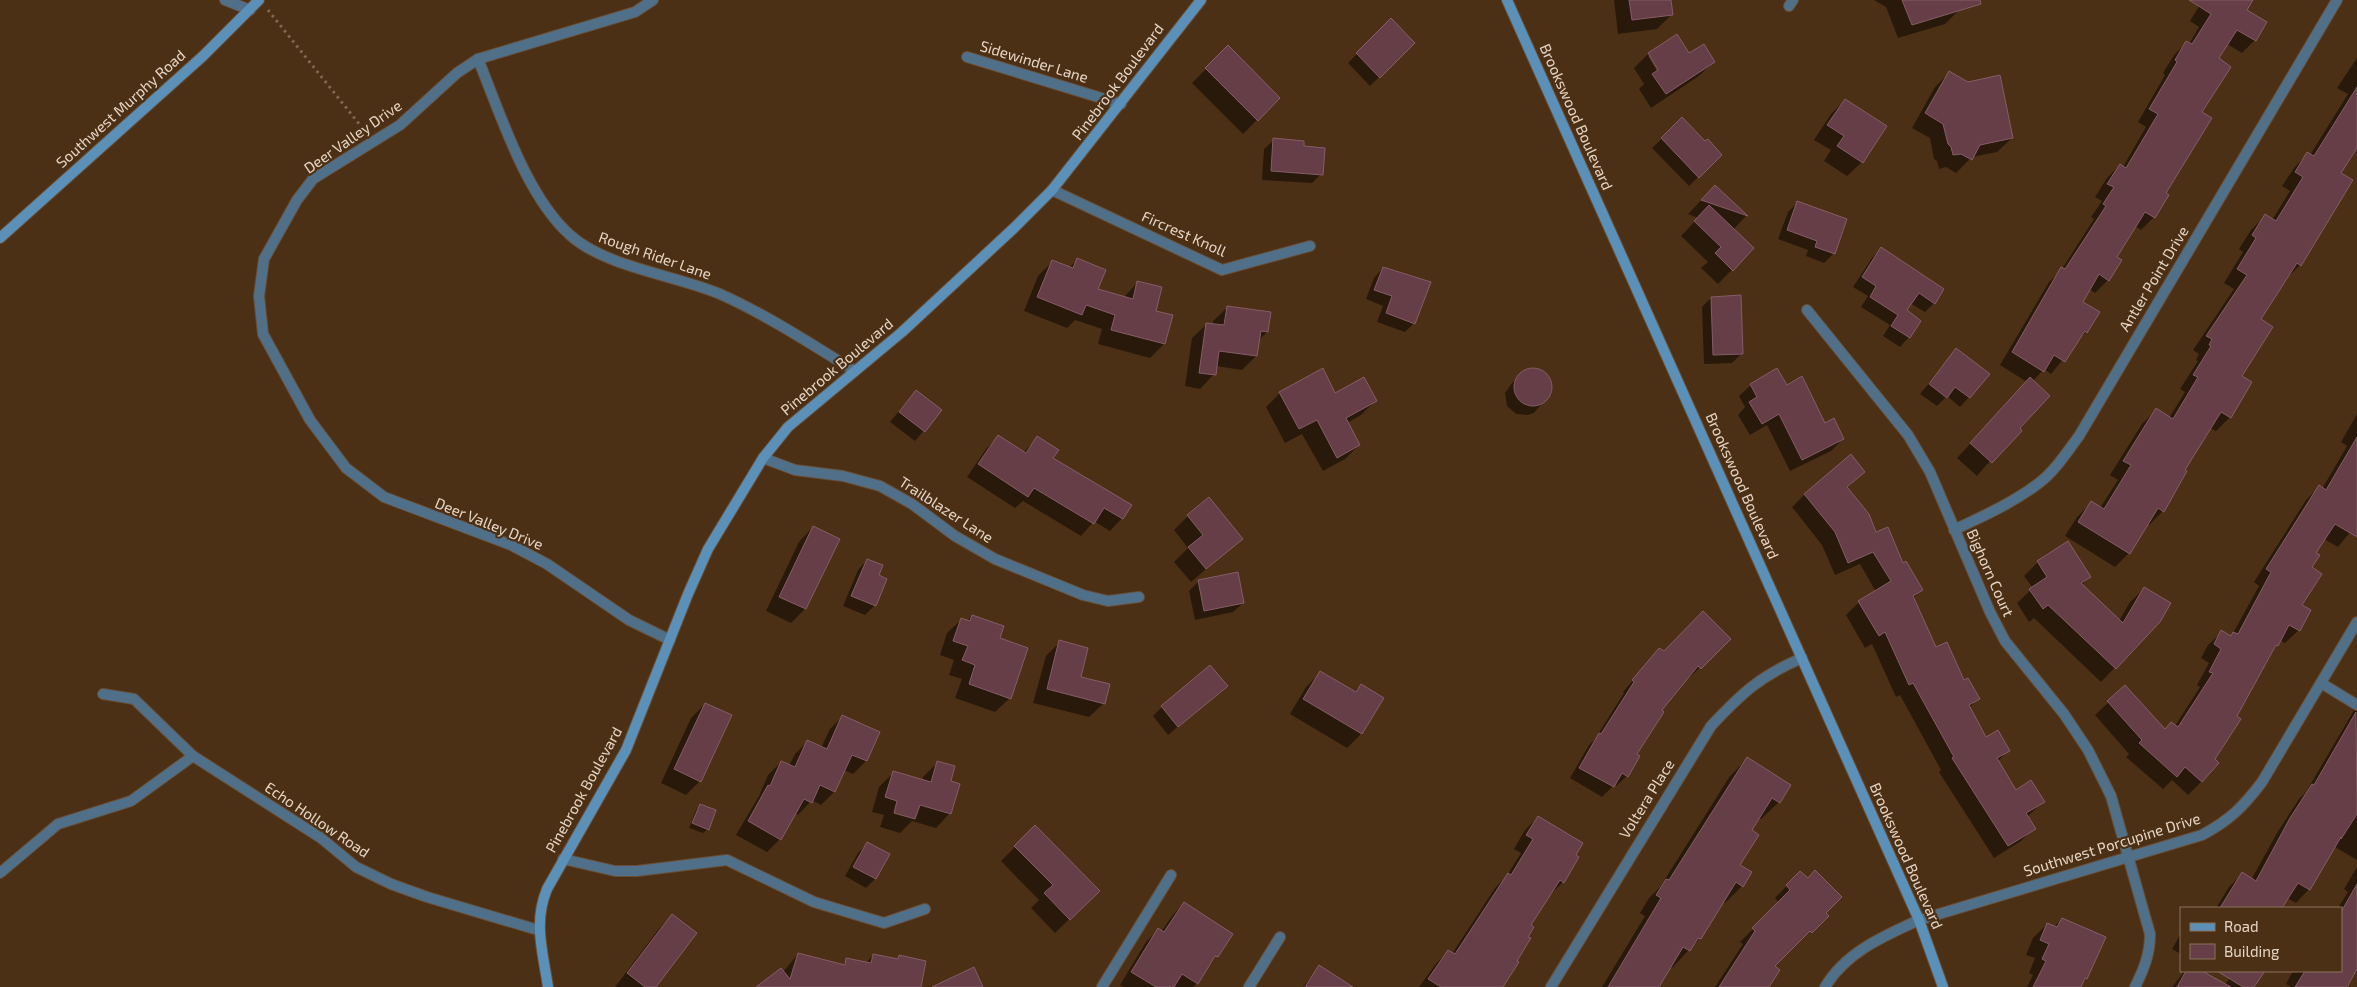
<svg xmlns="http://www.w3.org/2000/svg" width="2357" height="987" viewBox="0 0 2357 987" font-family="'Exo 2',sans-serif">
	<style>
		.shadow { fill: #0007; fill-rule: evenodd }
		.building { fill: #653e48; stroke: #865c66 }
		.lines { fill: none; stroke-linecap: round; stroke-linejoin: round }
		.lane-casing { stroke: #684e35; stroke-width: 12 }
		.street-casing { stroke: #684e35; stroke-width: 12 }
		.secondary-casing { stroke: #684e35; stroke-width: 12 }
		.path { stroke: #806851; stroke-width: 3; stroke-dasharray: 2.5 4; stroke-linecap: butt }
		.lane { stroke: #50708a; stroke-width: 10 }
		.street { stroke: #50708a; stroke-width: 10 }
		.secondary { stroke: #5b90b9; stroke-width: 10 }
		.labels { text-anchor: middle; stroke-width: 4.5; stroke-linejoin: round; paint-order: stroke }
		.street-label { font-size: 15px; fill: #e6d5c5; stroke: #4c3015 }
	</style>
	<rect width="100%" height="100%" fill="#4c3015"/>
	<g class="shadow">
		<path d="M1614 0H1671L1672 14 1657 29 1618 34Z"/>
		<path d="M1874 0H1957L1959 10 1945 24 1898 38 1886 7Z"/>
		<path d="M2203 0H2251L2245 10 2265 23 2255 40 2242 53 2227 44 2217 59 2200 113 2154 217 2141 230 2135 226 2115 257 2108 280 2095 293 2089 289 2081 302 2086 332 2051 374 2044 369 2033 381 2018 428 1977 476 1957 458 2027 382 2000 365 2049 282 2062 269 2094 219 2091 217 2102 201 2095 197 2107 178 2120 165 2123 167 2146 127 2138 122 2165 75 2163 73 2174 55 2187 42 2189 44 2199 27 2190 21Z"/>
		<path d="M1391 20 1414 43 1370 86 1348 63Z"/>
		<path d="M1677 36 1689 55 1713 62 1699 76 1651 108 1639 89 1644 84 1634 68 1648 54ZM1648 56H1651L1663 74 1660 76Z"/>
		<path d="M1228 47 1279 98 1243 134 1192 83Z"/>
		<path d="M2357 58V145L2339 173 2300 265 2286 279 2259 320 2240 377 2230 417 2216 431 2210 428 2184 470 2163 511 2149 525 2147 524 2129 553 2115 567 2065 536 2077 517 2091 503 2100 508 2118 480 2110 475 2142 424 2156 410 2169 418 2185 392 2180 389 2198 361 2196 360 2199 354 2193 350 2234 289 2224 283 2243 252 2239 249 2251 230 2265 216 2272 220 2290 191 2282 186 2294 168 2307 154 2310 155 2348 94 2337 88Z"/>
		<path d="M1949 73 2012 138 1997 152 1972 157 1956 173 1946 167 1939 169 1937 161 1934 159 1930 138 1912 128 1935 87Z"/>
		<path d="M1845 100 1862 162 1847 176 1824 161 1831 150 1814 140 1831 114Z"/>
		<path d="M1682 119 1705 143 1721 155 1689 186 1652 148Z"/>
		<path d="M1274 140 1302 148 1321 174 1312 183 1262 180 1264 149Z"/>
		<path d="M1715 186 1746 216 1733 230 1753 248 1718 284 1701 268 1708 262 1681 236 1698 218 1688 214Z"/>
		<path d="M1798 202 1834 253 1824 263 1806 256 1808 250 1778 239 1788 212Z"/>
		<path d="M1881 249 1934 303 1925 312 1910 303 1905 311 1909 337 1900 347 1883 336 1890 325 1861 307 1868 296 1853 287 1872 258Z"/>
		<path d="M1077 260 1096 290 1124 297 1138 282 1155 312 1164 344 1150 358 1098 344 1102 329 1075 320 1067 328 1024 311 1038 276 1052 262 1069 268Z"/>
		<path d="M1383 268 1414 323 1405 332 1377 322 1383 306 1366 299 1374 278Z"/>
		<path d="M1711 298 1742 353 1732 363 1704 364 1702 307Z"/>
		<path d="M1228 307 1267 332 1259 340 1256 356 1242 370 1216 366 1214 374 1200 389 1185 386 1192 338 1207 324 1213 325V321Z"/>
		<path d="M1957 350 1969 397 1960 407 1947 396 1937 406 1920 394Z"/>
		<path d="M1527 370H1539L1544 372 1551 381V393L1534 413 1528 415 1516 414 1507 406 1505 393 1512 383Z"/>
		<path d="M1751 385 1786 387 1825 424 1843 439 1831 451 1790 471 1767 425 1750 435 1738 415 1745 407 1739 396Z"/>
		<path d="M916 391 940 411 915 441 890 422Z"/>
		<path d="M1280 393 1335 394 1375 401 1361 415 1347 423 1359 445 1345 459 1323 471 1302 434 1285 443 1266 407Z"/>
		<path d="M2357 414V524L2338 547 2324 539 2315 554 2300 606 2299 630 2285 643 2280 640 2272 651 2202 781 2188 795 2172 780 2163 789 2126 757 2129 754 2095 715 2125 687 2164 730 2175 726 2200 687 2197 685 2209 663 2201 658 2208 645 2222 632 2230 637 2232 635 2259 586 2254 582 2306 500 2319 487 2322 489 2347 446 2341 442Z"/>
		<path d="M998 437 1023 453 1037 438 1052 459 1122 518 1110 531 1094 521 1081 536 1023 501 1015 508 967 477 986 449Z"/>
		<path d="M1864 472 1846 489 1875 533 1922 590 1913 598 1935 648 1978 699 1969 708 1986 739 2009 750 1998 761 2015 791 2043 802 2027 817 2034 828 2021 841 1994 858 1939 772 1941 770 1900 695 1896 697 1872 644 1865 648 1846 615 1859 602 1876 592 1860 564 1835 575 1822 545 1792 507 1805 494Z"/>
		<path d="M1188 516 1241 539 1191 582 1174 562 1188 548 1174 530Z"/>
		<path d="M813 527 838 539 805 609 791 623 766 611 799 542Z"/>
		<path d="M2067 543 2090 577 2081 585 2119 621 2130 602 2144 589 2159 621 2101 682 2034 618 2029 622 2017 603 2033 588 2024 576 2038 562Z"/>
		<path d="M867 560 877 576 875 605 865 615 843 606 858 570Z"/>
		<path d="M1199 581 1243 603 1233 612 1195 620 1189 591Z"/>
		<path d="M972 616 998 639 1010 698 995 712 955 698 962 679 949 675 954 660 940 655 947 633 962 619 967 621Z"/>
		<path d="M1729 639 1689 678 1688 677 1660 710 1635 755 1627 776 1616 786 1614 785 1602 797 1570 778 1589 745 1595 739 1624 693 1623 692 1659 649 1664 653Z"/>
		<path d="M1060 642 1079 678 1104 703 1089 717 1033 703 1046 656Z"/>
		<path d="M1321 672 1354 692 1361 685V734L1347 748 1290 714 1306 687Z"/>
		<path d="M1226 686 1168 735 1153 716 1162 707Z"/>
		<path d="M705 704 700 781 686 795 661 783 691 718Z"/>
		<path d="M2357 705V860L2335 847 2309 889 2296 903 2287 898 2281 908H2216L2229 887 2242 874 2251 880 2277 833 2299 799 2306 792Z"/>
		<path d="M843 716 878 732 866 761 853 774 844 770 834 792 821 805 812 800 798 815 795 813 780 839 767 852 736 835 759 796 768 775 781 762 789 766 795 754 808 741 821 748 830 729Z"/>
		<path d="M1747 759 1789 785 1779 802 1761 819 1759 818 1751 831 1739 865 1742 886 1725 903 1722 902 1700 938 1672 968 1670 967 1658 987H1602L1645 916 1640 913 1649 898 1660 887 1730 776Z"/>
		<path d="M938 762 949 782 950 813 936 828 912 821 900 833 880 827 884 815 872 812 879 787 894 772 922 781 923 777Z"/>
		<path d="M700 805 708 829 703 833 689 828 696 810Z"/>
		<path d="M1538 817 1563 882 1550 895 1529 925 1501 987H1419L1435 965 1448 951 1452 954 1495 888 1506 877 1521 853 1514 849 1525 830Z"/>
		<path d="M1035 827 1098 891 1055 933 1031 908 1039 900 1001 861Z"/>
		<path d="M868 843 889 855 875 879 866 888 845 876 858 853Z"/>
		<path d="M2357 867V968L2346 987H2291L2286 984 2293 971H2341V908H2338L2348 892 2344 889Z"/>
		<path d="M1800 872 1827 916 1773 966 1767 987H1715L1743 944 1740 942 1779 903 1775 898Z"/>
		<path d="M1184 903 1231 934 1197 983 1193 987H1124L1120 985 1146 942 1158 930 1161 932 1172 916Z"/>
		<path d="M672 915 655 987H615L658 930Z"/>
		<path d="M2062 919 2086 978 2080 987H2027L2033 975 2029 973 2035 958 2026 955 2033 938 2047 924 2054 927Z"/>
		<path d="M2181 933V954L2172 949Z"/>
		<path d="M798 954 842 966 848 960 866 963 873 955 896 960 899 957 920 987H759L783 972Z"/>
		<path d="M1319 967 1350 987H1303Z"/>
		<path d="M2185 971H2199L2225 985 2234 971H2262L2253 987H2172Z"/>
	</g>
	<g class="building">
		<path d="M1629 0H1671L1673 15 1632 20Z"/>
		<path d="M1902 0H1980L1981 4 1912 25Z"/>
		<path d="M2189 0H2253L2247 10 2267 22 2256 41 2237 30 2219 58 2231 67 2202 112 2212 118 2166 193 2169 195 2155 218 2145 212 2117 257 2122 260 2109 281 2099 274 2083 302 2100 312 2087 333 2085 331 2065 362 2054 355 2044 372 2012 352 2061 267 2065 269 2106 206 2103 204 2114 187 2107 184 2120 164 2126 168 2158 114 2149 109 2177 62 2175 60 2186 41 2192 44 2211 14Z"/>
		<path d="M1391 18 1415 43 1380 78 1356 53Z"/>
		<path d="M1677 34 1689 53 1704 44 1715 62 1666 94 1652 74 1658 70 1648 53Z"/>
		<path d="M1228 45 1280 98 1258 121 1205 68Z"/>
		<path d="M1949 71 1968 82 2000 75 2013 138 1980 145 1972 160 1961 154 1953 155 1951 147 1948 144 1943 124 1925 113Z"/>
		<path d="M2357 87V148L2341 173 2353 180 2301 266 2297 263 2261 319 2273 327 2242 376 2252 382 2231 418 2221 412 2185 470 2187 471 2164 512 2158 508 2130 554 2078 522 2091 501 2104 509 2131 465 2123 461 2156 408 2173 419 2198 377 2193 375 2211 346 2209 345 2212 339 2206 336 2247 275 2237 269 2256 238 2252 235 2265 214 2276 221 2303 177 2295 172 2307 152 2314 156Z"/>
		<path d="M1845 99 1887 126 1863 163 1837 146 1844 136 1827 125Z"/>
		<path d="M1682 117 1705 141 1708 139 1722 155 1699 178 1661 138Z"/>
		<path d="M1273 138 1304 141V146L1325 148 1323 175 1271 171Z"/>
		<path d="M1715 185 1748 216 1701 200Z"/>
		<path d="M1797 201 1847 219 1835 254 1815 247 1817 241 1787 230Z"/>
		<path d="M1709 205 1754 248 1733 271 1715 253 1721 247 1694 221Z"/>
		<path d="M1881 247 1944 289 1935 304 1919 293 1907 310 1921 321 1910 338 1891 326 1898 315 1870 297 1876 286 1862 277Z"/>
		<path d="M1077 258 1106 270 1098 289 1133 299 1137 281 1162 287 1156 311 1173 315 1165 344 1111 330 1115 315 1086 305 1082 315 1037 297 1052 260 1073 268Z"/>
		<path d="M1383 267 1431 282 1415 324 1386 313 1392 296 1374 290Z"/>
		<path d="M1741 295 1743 354 1713 355 1711 297Z"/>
		<path d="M1227 306 1271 312 1268 332 1261 331 1257 356 1219 351 1216 375 1199 373 1206 323 1224 325Z"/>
		<path d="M1956 348 1990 374 1970 398 1955 387 1947 398 1929 384Z"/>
		<circle cx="1533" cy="387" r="19"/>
		<path d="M1323 368 1335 393 1364 377 1377 401 1346 418 1360 445 1337 458 1317 420 1299 429 1279 392Z"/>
		<path d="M1777 368 1787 385 1802 376 1825 423 1834 418 1844 439 1802 460 1779 414 1762 424 1749 402 1757 397 1750 384Z"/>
		<path d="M2030 377 2050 396 2020 428 2022 431 1992 463 1970 443Z"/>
		<path d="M916 390 942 410 925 432 899 412Z"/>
		<path d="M998 435 1026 453 1037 436 1059 450 1053 458 1132 505 1123 519 1104 508 1094 524 1034 488 1028 497 978 464Z"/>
		<path d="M2357 437V537L2335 524 2316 553 2320 555 2312 567 2322 574 2302 605 2311 610 2300 631 2289 625 2278 646 2276 645 2237 716 2241 719 2215 759 2219 763 2202 782 2185 767 2177 777 2139 743 2142 740 2107 701 2125 685 2165 729 2171 722 2178 727 2213 673 2209 672 2221 649 2214 644 2221 630 2231 636 2233 632 2238 634 2271 572 2266 569 2319 485 2326 490Z"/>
		<path d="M1851 454 1865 472 1847 487 1869 514 1876 532 1888 527 1903 563 1906 561 1923 590 1913 596 1936 647 1947 642 1964 680 1968 678 1980 699 1969 705 1986 737 1998 730 2010 751 1997 758 2016 790 2031 780 2045 802 2026 813 2036 829 2008 846 1952 758 1954 757 1913 683 1909 685 1885 632 1879 636 1858 601 1891 581 1873 552 1848 563 1835 532 1804 494Z"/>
		<path d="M1209 497 1243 539 1206 569 1188 547 1203 535 1187 515Z"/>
		<path d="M813 526 840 539 806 609 779 597Z"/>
		<path d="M2068 541 2091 577 2081 583 2123 623 2144 587 2171 603 2160 622 2116 669 2048 605 2043 609 2029 589 2047 577 2037 561Z"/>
		<path d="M867 559 883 565 879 575 887 579 876 606 851 596Z"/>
		<path d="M1238 572 1244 603 1204 611 1198 580Z"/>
		<path d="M1703 611 1731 639 1701 669 1698 666 1662 710 1664 712 1637 754 1640 756 1628 777 1622 773 1614 787 1579 768 1599 733 1601 734 1634 682 1632 680 1659 648 1664 651Z"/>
		<path d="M972 615 1004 626 1000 638 1028 648 1011 699 969 684 975 665 962 660 968 646 953 641 961 618 970 621Z"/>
		<path d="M1059 640 1088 648 1081 677 1110 684 1105 704 1047 689Z"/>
		<path d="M1210 665 1228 686 1178 727 1161 706Z"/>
		<path d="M1320 671 1356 692 1361 684 1384 698 1362 734 1303 699Z"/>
		<path d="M705 703 732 715 701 782 674 769Z"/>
		<path d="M2356 712 2357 814 2341 839V837L2310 890 2298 883 2282 908H2220L2242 872 2256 881 2290 818 2312 784 2314 785Z"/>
		<path d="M842 715 880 732 867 761 852 755 835 792 820 785 812 803 804 799 781 840 748 821 768 785 770 786 781 761 795 767 807 740 827 749Z"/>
		<path d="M1747 757 1791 785 1780 803 1772 798 1752 830 1759 835 1740 865 1752 872 1743 887 1736 882 1701 939 1698 938 1690 951 1683 947 1659 987H1608L1661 898 1656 895 1666 879 1669 880Z"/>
		<path d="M937 761 955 766 951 781 960 784 951 814 920 805 915 819 894 813 897 801 885 797 893 771 931 782Z"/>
		<path d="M700 804 716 810 709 830 692 823Z"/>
		<path d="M1538 816 1583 843 1576 855 1579 857 1564 883 1560 880 1531 925 1534 927 1528 937 1531 938 1517 961 1519 962 1503 987H1441L1428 979 1448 950 1455 954 1508 873 1511 875 1533 839 1526 835Z"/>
		<path d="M1035 825 1100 891 1070 920 1044 893 1053 885 1014 846Z"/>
		<path d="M867 842 890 854 876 879 853 867Z"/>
		<path d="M1815 870 1842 897 1826 913 1829 916 1812 933 1810 931 1775 966 1780 970 1769 987H1719L1755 931 1752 928 1790 890 1786 885 1800 871 1808 878Z"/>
		<path d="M2357 884V969L2347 987H2295L2305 971H2341V912Z"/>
		<path d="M1184 902 1233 934 1218 957 1215 956 1198 984 1182 974 1174 987H1156L1131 972 1158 928 1164 932Z"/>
		<path d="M672 914 697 933 656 987H645L627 973Z"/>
		<path d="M2062 918 2106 937 2087 979 2085 978 2081 987H2033L2046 961 2042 959 2049 944 2040 940 2047 923 2057 927Z"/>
		<path d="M798 953 845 965 846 958 871 963 873 954 898 959 899 955 926 961 921 987H756L781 968 790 979Z"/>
		<path d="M1319 965 1353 987H1305Z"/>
		<path d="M974 967 983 987H932Z"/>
		<path d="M2186 971H2202L2231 987H2177Z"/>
		<path d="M2217 971H2265L2254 987H2243Z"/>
	</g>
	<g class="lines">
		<defs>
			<g id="lane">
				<path d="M2321 683 2357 705"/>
				<path d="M1102 987 1171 875"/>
			</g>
			<g id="street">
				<path d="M225 0 250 10"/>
				<path d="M653 0 635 12 478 59 457 73 400 125 313 179 297 200 264 259 259 296 263 334 310 420 346 468 384 497 511 545 547 564 629 620 670 640"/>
				<path d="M1789 6 1793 0"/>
				<path d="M967 57 1121 104"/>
				<path d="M478 59C500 113 526 196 570 235 605 267 675 275 720 294 767 315 811 344 855 371"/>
				<path d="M1052 190 1222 270 1310 246"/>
				<path d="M1807 310 1908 435 1930 472 1990 612 2005 641 2064 714 2088 750 2111 796 2150 934C2150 954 2144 969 2135 987"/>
				<path d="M763 458 795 470 843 476 880 486 912 504 955 536 995 559 1083 595 1108 601 1139 597"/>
				<path d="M1954 530C1983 516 2013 503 2039 483 2055 471 2067 452 2079 436L2337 0"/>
				<path d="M103 694 134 699 193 756 321 838 356 867 391 884 427 897 538 930"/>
				<path d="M563 859 615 871H637L727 860 814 902 884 923 925 909"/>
				<path d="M0 873 58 824 131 801 193 756"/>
				<path d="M1249 987 1280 937"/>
				<path d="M1551 987 1711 726C1742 693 1760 676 1802 658"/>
				<path d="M1825 987C1846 952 1884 936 1919 920L2202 835C2230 820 2243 807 2262 782L2357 622"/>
			</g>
			<g id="secondary">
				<path d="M1507 0 1919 920 1943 987"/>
				<path d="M0 238 203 56 259 0"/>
				<path d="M548 987C543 952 533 923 547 889L626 750 688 594 708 549 763 458 788 427 902 332 1014 228 1052 190 1201 0"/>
			</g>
		</defs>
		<use href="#lane" class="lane-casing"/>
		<use href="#street" class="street-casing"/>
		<use href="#secondary" class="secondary-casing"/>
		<path class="path" d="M268 10 364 130"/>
		<use href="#lane" class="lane"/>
		<use href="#street" class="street"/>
		<use href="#secondary" class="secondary"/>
	</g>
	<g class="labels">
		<g class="street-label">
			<text transform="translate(1034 62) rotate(17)" y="5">Sidewinder Lane</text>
			<text transform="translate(1118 82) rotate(-53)" y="5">Pinebrook Boulevard</text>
			<text transform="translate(121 109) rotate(-42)" y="5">Southwest Murphy Road</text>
			<text transform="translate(1576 117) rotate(66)" y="5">Brookswood Boulevard</text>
			<text transform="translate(353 137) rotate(-35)" y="5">Deer Valley Drive</text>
			<text transform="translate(1184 234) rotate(24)" y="5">Fircrest Knoll</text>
			<text transform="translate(655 256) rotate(19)" y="5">Rough Rider Lane</text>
			<text transform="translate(2154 279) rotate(-59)" y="5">Antler Point Drive</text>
			<text transform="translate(837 367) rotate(-40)" y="5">Pinebrook Boulevard</text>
			<text transform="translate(1742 486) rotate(66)" y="5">Brookswood Boulevard</text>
			<text transform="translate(946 510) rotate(33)" y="5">Trailblazer Lane</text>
			<text transform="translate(489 524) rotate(22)" y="5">Deer Valley Drive</text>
			<text transform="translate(1990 573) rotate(66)" y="5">Bighorn Court</text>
			<text transform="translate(584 790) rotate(-61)" y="5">Pinebrook Boulevard</text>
			<text transform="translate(1647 799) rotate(-58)" y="5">Voltera Place</text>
			<text transform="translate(317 820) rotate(34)" y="5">Echo Hollow Road</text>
			<text transform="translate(2112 845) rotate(-17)" y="5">Southwest Porcupine Drive</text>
			<text transform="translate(1906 856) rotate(66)" y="5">Brookswood Boulevard</text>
		</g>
	</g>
	<rect x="2180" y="907" width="162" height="65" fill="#4c3015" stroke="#8a725b"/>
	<rect x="2190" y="923" width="25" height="8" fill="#5b90b9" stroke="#8a725b"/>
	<text x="2224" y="932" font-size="15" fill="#e6d5c5">Road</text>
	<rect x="2190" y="944" width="25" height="15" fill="#653e48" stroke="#8a725b"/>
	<text x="2224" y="957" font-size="15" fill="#e6d5c5">Building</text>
</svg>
